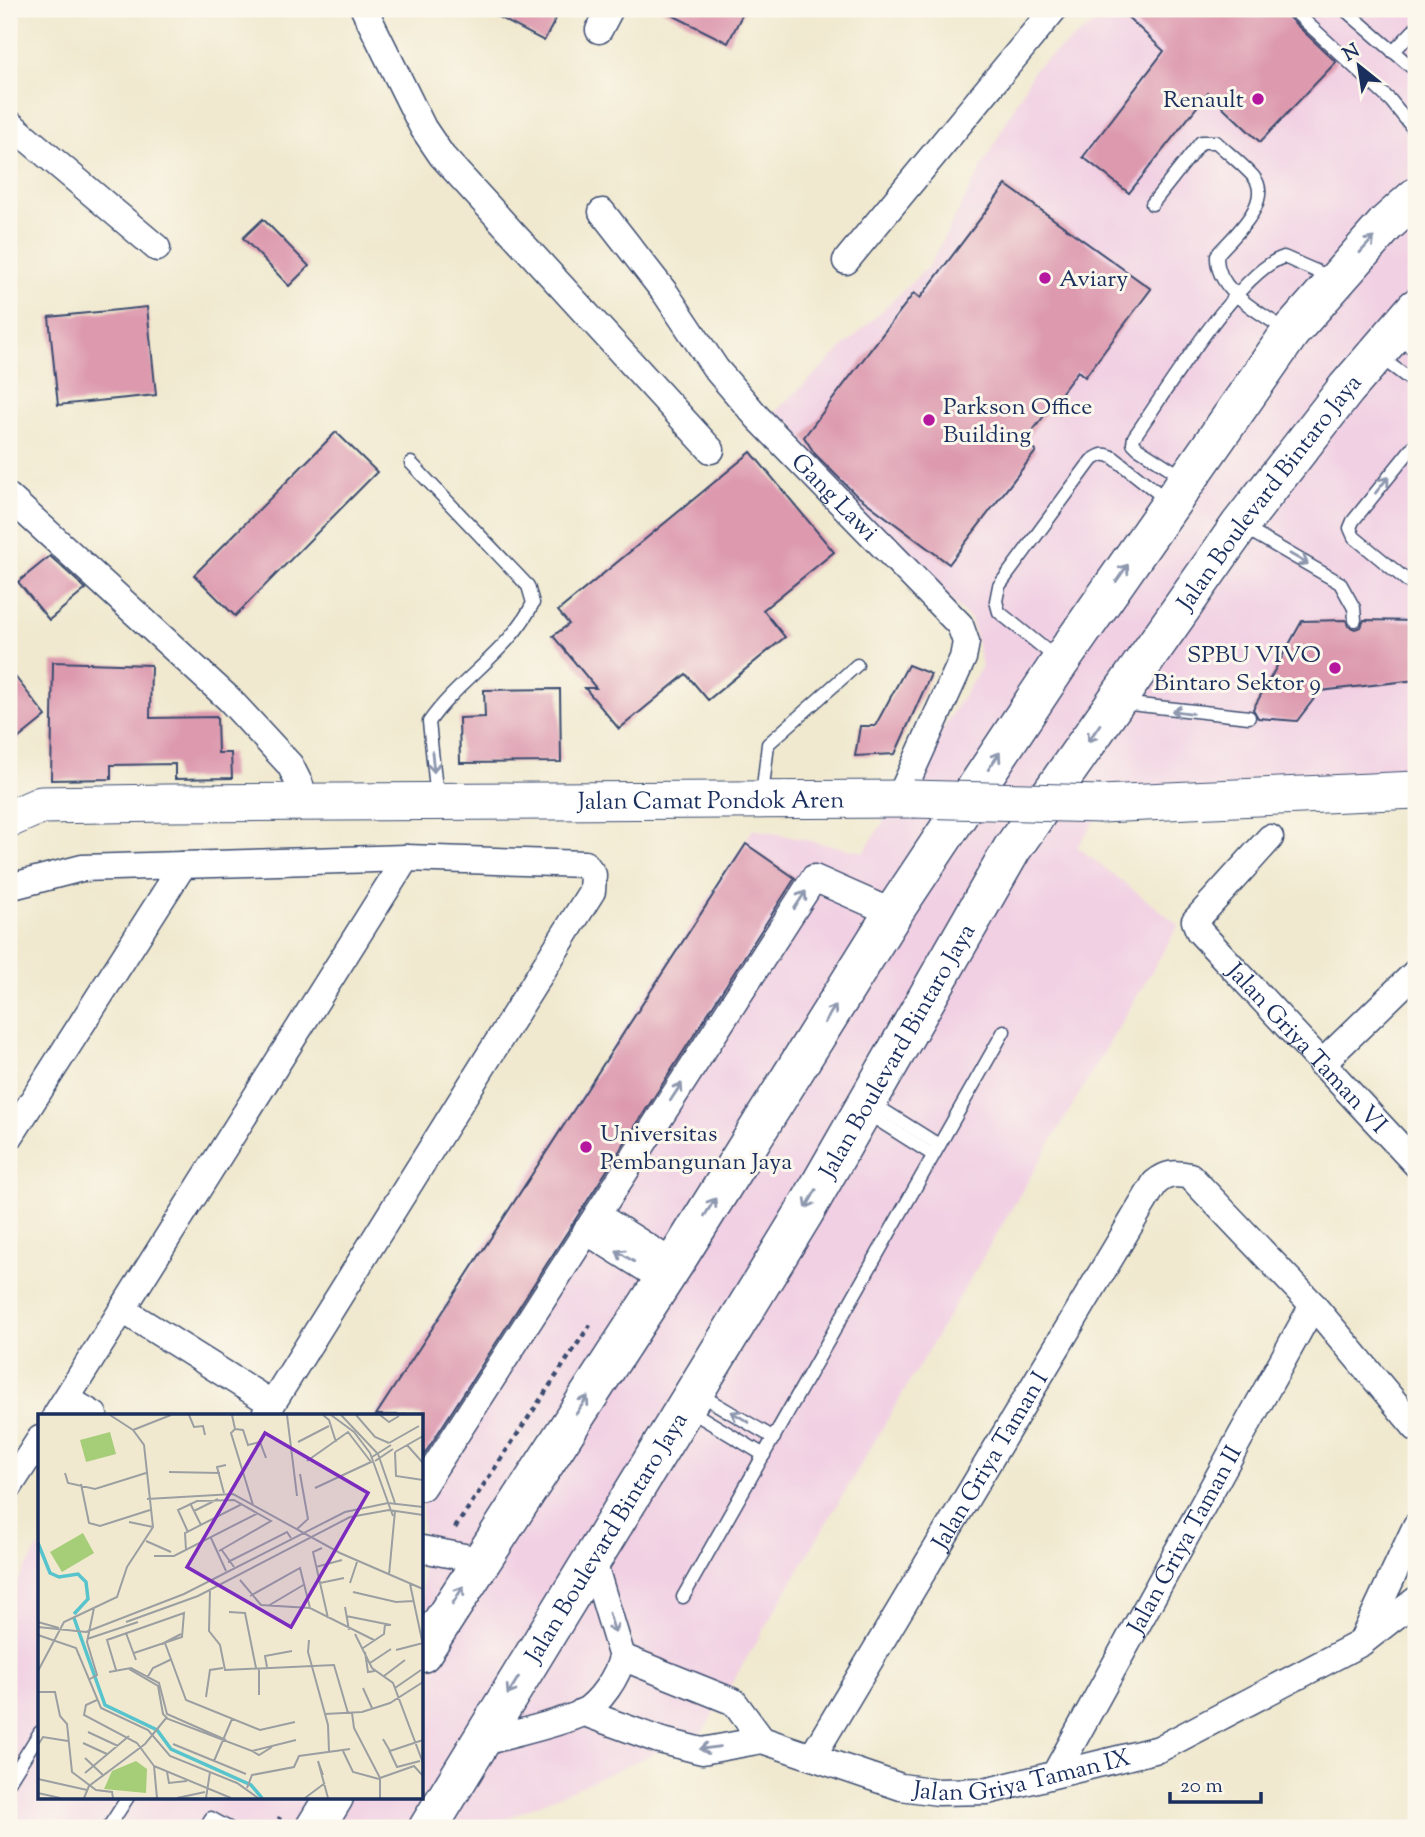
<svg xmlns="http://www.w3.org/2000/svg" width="1425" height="1837" viewBox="0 0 1425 1837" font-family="'Sorts Mill Goudy',serif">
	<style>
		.built { fill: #f1d0e3 }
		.building { fill: #dd9aaf }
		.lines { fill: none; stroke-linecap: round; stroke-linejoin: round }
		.service-casing { stroke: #3b4b6f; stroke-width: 15 }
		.minor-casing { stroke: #3b4b6f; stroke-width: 29 }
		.secondary-casing { stroke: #3b4b6f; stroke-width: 39 }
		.primary-casing { stroke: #3b4b6f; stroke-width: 41 }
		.path { stroke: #3b4b6f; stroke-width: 4.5; stroke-dasharray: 5 5; stroke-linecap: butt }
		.service { stroke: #fff; stroke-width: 12 }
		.minor { stroke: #fff; stroke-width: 26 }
		.secondary { stroke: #fff; stroke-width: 37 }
		.primary { stroke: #fff; stroke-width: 38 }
		.secondary-bridge-casing { stroke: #3b4b6f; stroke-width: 39; stroke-linecap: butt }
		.secondary-bridge { stroke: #fff; stroke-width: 37 }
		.oneway { stroke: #8d97ae }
		.poi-dot { fill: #b5179e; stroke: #fbf7ec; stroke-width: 2.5 }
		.labels { text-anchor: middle; stroke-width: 6; stroke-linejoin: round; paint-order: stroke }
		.poi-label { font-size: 24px; fill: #1b2f5e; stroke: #fbf7ec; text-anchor: start }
		.street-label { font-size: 24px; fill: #1b2f5e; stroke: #fbf7ec }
		.inset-river { fill: none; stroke: #57c4cd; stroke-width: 3.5 }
		.inset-road { fill: none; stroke: #9b9fa2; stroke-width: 2 }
		.view { fill: #7b2cbf; fill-opacity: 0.15; stroke: #7b2cbf; stroke-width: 3.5 }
		.inset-edge { fill: none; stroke: #1b2f5e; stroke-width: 3.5 }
	</style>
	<rect width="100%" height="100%" fill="#fbf7ec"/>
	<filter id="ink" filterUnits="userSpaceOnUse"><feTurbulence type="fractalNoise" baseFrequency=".0143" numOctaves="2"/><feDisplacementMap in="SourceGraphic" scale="14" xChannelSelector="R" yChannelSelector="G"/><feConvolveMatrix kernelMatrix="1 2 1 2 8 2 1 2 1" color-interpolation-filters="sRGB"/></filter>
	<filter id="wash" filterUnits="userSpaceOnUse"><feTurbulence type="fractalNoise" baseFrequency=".00686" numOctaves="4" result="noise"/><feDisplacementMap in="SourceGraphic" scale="28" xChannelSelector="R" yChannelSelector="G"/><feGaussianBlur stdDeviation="1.57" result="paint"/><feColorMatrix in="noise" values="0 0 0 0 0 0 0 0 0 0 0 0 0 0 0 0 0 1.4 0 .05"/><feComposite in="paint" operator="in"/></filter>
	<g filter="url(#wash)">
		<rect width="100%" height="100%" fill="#f0e9cf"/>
		<path class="built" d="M1113 9H1416V774L1106 805 1077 847 1179 925 703 1732 485 1828H9V1594L40 1546V1797H422V1415H374L753 829 864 852 982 666 971 619 759 427 929 266 1035 68Z"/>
		<g id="blocks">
			<g class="building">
				<path d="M483 9H561L544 41Z"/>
				<path d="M660 9H745L728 43Z"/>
				<path d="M1119 9H1283L1286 15 1336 62 1260 142 1208 93 1129 193 1083 157 1164 51Z"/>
				<path d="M1006 185 1151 289 1085 377 1078 371 1025 441 1036 451 949 564 855 494 815 454 804 437 914 293 920 298Z"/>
				<path d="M263 219 309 266 289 286 243 238Z"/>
				<path d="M147 307 156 395 58 405 49 317Z"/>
				<path d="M336 432 377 472 235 616 194 575Z"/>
				<path d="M751 452 834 552 763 610 785 637 708 700 686 674 619 729 585 688H596L553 636 569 624 558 611Z"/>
				<path d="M50 556 86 589 49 620 18 582Z"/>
				<path d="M1346 620 1348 626 1355 629 1361 627 1364 620 1416 621V680L1320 691 1297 721 1258 718 1253 709 1302 621Z"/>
				<path d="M53 662 151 665 150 718 217 717 218 753H231L232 778 175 779V764L111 765V779L51 780Z"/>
				<path d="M908 665 931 674 895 754 855 756 860 726H875Z"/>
				<path d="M9 669 46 716 9 746Z"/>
				<path d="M560 689 561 762 460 763 459 718 485 717 484 690Z"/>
				<path d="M746 844 795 878 422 1458V1415H376Z"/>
			</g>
		</g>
	</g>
	<g filter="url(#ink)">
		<use href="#blocks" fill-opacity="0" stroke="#3b4b6f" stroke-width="2"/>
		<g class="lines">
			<defs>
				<g id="service">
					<path d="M1292 9 1391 101 1416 132"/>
					<path d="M1344 9 1416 71"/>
					<path d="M1393 52 1416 28"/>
					<path d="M1152 204 1201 142H1216C1228 153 1242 164 1253 176 1275 201 1232 237 1217 255 1215 292 1262 313 1287 331"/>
					<path d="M1395 335 1416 351"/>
					<path d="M1380 357 1416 384"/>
					<path d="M1416 443 1353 521 1350 528 1354 537 1416 588"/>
					<path d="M411 463 528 586 533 603C511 650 459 679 429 722L437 799"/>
					<path d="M1183 477 1138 448 1133 443 1134 437C1164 395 1239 270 1284 257L1332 278"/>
					<path d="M1243 527 1340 583 1354 608 1355 620"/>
					<path d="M1056 658 999 612 996 601 999 586 1091 461C1100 455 1104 452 1114 458L1167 500"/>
					<path d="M1121 703 1249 717"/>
					<path d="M762 796 768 744 857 665"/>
					<path d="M872 1103 939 1145"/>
					<path d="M865 1112 933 1155"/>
					<path d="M699 1394 774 1438"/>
					<path d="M689 1410 764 1455"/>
					<path d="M683 1597 1004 1031"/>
					<path d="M9 1782 40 1732"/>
					<path d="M108 1828 128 1797"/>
					<path d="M205 1828 211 1818 229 1828"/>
				</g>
				<g id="minor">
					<path d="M364 9 423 128 442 156 711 450"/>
					<path d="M599 30 610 9"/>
					<path d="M9 123 157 248"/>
					<path id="s1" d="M602 212 666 294 716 369 758 418 960 625 966 642 963 658 899 799"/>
					<path d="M846 261 1054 9"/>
					<path d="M9 497 229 699 290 765 300 785 303 803"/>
					<path id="s2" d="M1270 838 1195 921 1199 931 1416 1164"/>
					<path d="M9 887 82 868 406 858 585 864 593 875 592 891 265 1415"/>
					<path d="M1321 1064 1416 972"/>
					<path d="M9 1138 183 865"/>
					<path d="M597 1215 674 1264"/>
					<path d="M586 1231 664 1280"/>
					<path d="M123 1310 271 1403"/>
					<path d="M67 1399 94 1415"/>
					<path d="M56 1415 406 858"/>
					<path d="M9 1487 40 1439"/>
					<path d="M422 1487 814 878 893 913"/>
					<path d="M422 1549 480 1560"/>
					<path d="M1363 1639 1416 1526"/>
					<path d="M622 1657 734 1702 762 1740"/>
					<path id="s3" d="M582 1712 659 1740 702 1751 762 1740 901 1787 938 1792 988 1791 1159 1749 1361 1643 1416 1600"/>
					<path d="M477 1744C506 1735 557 1725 582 1713 600 1703 618 1676 622 1657L592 1558"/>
					<path id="s4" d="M812 1757 1155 1183C1167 1173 1175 1173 1190 1176L1313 1305 1416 1428"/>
					<path id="s5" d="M1055 1774 1313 1305"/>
				</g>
				<g id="secondary">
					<path d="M1101 804 1416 790"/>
					<path id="s6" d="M9 819 41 805 167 803 913 799"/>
				</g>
				<g id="primary">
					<path d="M422 1653 674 1264 893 913 1060 662 1290 333 1387 223 1416 197"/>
					<path d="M315 1828 334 1797"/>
					<path id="s7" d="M428 1828 804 1213 1012 849 1240 525 1346 389 1416 308"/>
				</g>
			</defs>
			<use href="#service" class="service-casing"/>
			<use href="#minor" class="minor-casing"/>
			<use href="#secondary" class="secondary-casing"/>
			<use href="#primary" class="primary-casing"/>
			<g class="path">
				<path d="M455 1528 590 1325"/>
				<path d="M274 1828 280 1817"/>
			</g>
			<use href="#service" class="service"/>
			<use href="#minor" class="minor"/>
			<use href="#secondary" class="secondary"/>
			<use href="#primary" class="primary"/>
			<defs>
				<path id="secondary-bridge" d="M913 799 1101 804"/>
			</defs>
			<use href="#secondary-bridge" class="secondary-bridge-casing"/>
			<use href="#secondary-bridge" class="secondary-bridge"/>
		</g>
		<defs><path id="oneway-shaft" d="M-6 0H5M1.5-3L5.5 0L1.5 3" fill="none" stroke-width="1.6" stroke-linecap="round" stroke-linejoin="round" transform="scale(1.75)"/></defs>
		<g class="oneway">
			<use href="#oneway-shaft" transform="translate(1367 245) rotate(-47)"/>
			<use href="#oneway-shaft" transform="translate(1382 485) rotate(-51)"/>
			<use href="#oneway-shaft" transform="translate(1299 559) rotate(30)"/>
			<use href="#oneway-shaft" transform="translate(1122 573) rotate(-55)"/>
			<use href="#oneway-shaft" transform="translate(1182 712) rotate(-172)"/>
			<use href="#oneway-shaft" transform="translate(1094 733) rotate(125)"/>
			<use href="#oneway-shaft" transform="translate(994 761) rotate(-56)"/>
			<use href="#oneway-shaft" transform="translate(433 762) rotate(84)"/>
			<use href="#oneway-shaft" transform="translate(800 900) rotate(-57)"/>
			<use href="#oneway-shaft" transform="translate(830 1014) rotate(-58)"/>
			<use href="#oneway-shaft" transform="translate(676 1092) rotate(-57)"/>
			<use href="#oneway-shaft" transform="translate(811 1199) rotate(119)"/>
			<use href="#oneway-shaft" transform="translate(710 1207) rotate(-58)"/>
			<use href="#oneway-shaft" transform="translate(625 1256) rotate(-148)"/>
			<use href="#oneway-shaft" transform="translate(582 1405) rotate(-57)"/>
			<use href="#oneway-shaft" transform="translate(740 1417) rotate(-149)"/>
			<use href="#oneway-shaft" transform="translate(458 1595) rotate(-58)"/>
			<use href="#oneway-shaft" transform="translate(612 1623) rotate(73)"/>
			<use href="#oneway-shaft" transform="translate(513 1686) rotate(122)"/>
			<use href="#oneway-shaft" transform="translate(710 1748) rotate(173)"/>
		</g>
	</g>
	<g class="poi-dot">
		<circle cx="1258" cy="99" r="7"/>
		<circle cx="1045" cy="278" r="7"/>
		<circle cx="929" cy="420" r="7"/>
		<circle cx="1335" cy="668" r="7"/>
		<circle cx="586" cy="1147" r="7"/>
	</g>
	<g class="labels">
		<g class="poi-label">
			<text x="1244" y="107" text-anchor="end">Renault</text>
			<text x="1059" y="286">Aviary</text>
			<text x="943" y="414">Parkson Office<tspan x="943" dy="28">Building</tspan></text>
			<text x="1321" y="662" text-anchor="end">SPBU VIVO<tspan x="1321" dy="28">Bintaro Sektor 9</tspan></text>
			<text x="600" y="1141">Universitas<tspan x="600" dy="28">Pembangunan Jaya</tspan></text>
		</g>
		<g class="street-label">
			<text dy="8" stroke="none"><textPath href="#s7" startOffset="1580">Jalan Boulevard Bintaro Jaya</textPath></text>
			<text dy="8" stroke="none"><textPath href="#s1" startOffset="369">Gang Lawi</textPath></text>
			<text dy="8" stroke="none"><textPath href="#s6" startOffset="705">Jalan Camat Pondok Aren</textPath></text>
			<text dy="8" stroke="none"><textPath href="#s2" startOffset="282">Jalan Griya Taman VI</textPath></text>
			<text dy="8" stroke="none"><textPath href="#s7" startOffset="908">Jalan Boulevard Bintaro Jaya</textPath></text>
			<text dy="8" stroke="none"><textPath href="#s4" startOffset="346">Jalan Griya Taman I</textPath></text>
			<text dy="8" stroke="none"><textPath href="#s7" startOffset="341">Jalan Boulevard Bintaro Jaya</textPath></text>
			<text dy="8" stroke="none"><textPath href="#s5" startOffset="268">Jalan Griya Taman II</textPath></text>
			<text dy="8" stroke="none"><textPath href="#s3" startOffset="457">Jalan Griya Taman IX</textPath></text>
		</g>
	</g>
	<g transform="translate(38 1414)">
		<rect width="385" height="385" fill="#f0e9cf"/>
		<path d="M72 18 78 40 48 48 42 26ZM45 119 56 139 24 158 12 138Z" fill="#a6cd78"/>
		<path d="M98 347 109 355 108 379 66 375 74 357Z" fill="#a6cd78"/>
		<path class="inset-river" d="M0 129 12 159 21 163 40 160 48 168 50 185 36 200M36 204 67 291 119 316 133 335 213 371 224 384"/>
		<path class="inset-road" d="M151 1 156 13 165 12 167 21M194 1 197 15 193 19 215 91M249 1 259 82M285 1 291 6 298 28M293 1 316 18 332 39 355 102M303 1 340 40 357 89M318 1 337 23 351 29M342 1 351 8 361 2M197 15 205 16 210 31 222 28 228 44M95 16 133 1M260 28 291 12M351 29 381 12M369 31 385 49M357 38 358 62 385 66M357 38 385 22M334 43 353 31M269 47 310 18 333 48 277 74M337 47 355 35M131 58 182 59M27 59 30 69 57 75 108 59M43 70 51 109 62 112 112 96M186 79 179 53 188 51M109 85 195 80 302 139 385 175M152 89 163 111M156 97 180 85M91 108 115 113M259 115 270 105 262 60M150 118 140 96 159 87 196 86 233 107 181 137M173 124 188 157M108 127 133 138M284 134 275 138 290 204M183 135 196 153M148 136 147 119 204 90M116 142H136L220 99M190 148 249 118 253 124M278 153 304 146M351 161 357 97M202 166 223 191 272 194 336 226M282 169 306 164M312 169 319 148M372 170 385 231M172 175 171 217 182 231 187 256 296 251 310 299M315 178 358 188 375 187M212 182 262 154 272 194M230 192 267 170M307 193 311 216M191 198 207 199 218 254M308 202 353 211M0 208 21 214M88 208 160 182 312 103 351 96 385 101M0 213 48 218 146 180 307 98 350 89 385 93M88 219 98 246M317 220 334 254 355 269 385 349M0 221 38 234 63 294 110 316 132 342 199 369 220 384M49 225 100 208M271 226 270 238 290 311 291 337M127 229 148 286 222 316 257 308M124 230 143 220M325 234 346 220 347 210M358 236 385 229M327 238 330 258 337 257M332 249 353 235M229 253 227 242 254 237M91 255 120 272 125 300 130 305 214 337 258 326M78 256 69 226 146 199 144 223 96 239M0 257 26 208 79 183 89 153 115 113 106 31 95 16 72 1M71 258 93 254 121 269 129 300 188 326M346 262 367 246M109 264 115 254 134 245M52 265 59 261 49 228 56 194M325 274 334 294M357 274 383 256M0 278H17L22 302 29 310 34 358 58 376 74 378 75 384M221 281V254M168 283 172 256 185 254M59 286 48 291 46 301 99 329 116 352 119 384M314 299 316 314 342 364M287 300 324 298 352 289 385 268M50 318 80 332M345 325 352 337 385 326M45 329 69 340M135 330 208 360M0 331 5 323 30 327M351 336 359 353 382 347M214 337 221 341 234 333M305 337 315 358 341 365M47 344 66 362M176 347 194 305M116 352 193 384M129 358 131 369 149 367M47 359 91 322M285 361 280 347 290 384M0 365 49 376M209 374 214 361 256 353 261 342 312 335M0 379 22 384M46 384 51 372 107 330 129 303M139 384 167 378M168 384 172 358M267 384 287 369M342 384V364L376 352 385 362"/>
		<path class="view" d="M227 19 330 79 253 213 149 153Z"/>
		<rect width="385" height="385" class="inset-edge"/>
	</g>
	<rect width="1425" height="1837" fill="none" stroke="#fbf7ec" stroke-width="35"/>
	<g transform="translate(1359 66) rotate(330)" stroke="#fbf7ec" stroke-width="5" paint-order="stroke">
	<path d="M0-5L12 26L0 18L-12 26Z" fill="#1b2f5e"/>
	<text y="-10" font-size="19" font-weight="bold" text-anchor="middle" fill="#1b2f5e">N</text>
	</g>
	<path d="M1170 1792v10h91v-10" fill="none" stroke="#1b2f5e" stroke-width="3.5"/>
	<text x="1180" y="1792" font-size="21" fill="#1b2f5e" stroke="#fbf7ec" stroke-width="5" paint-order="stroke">20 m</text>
</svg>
